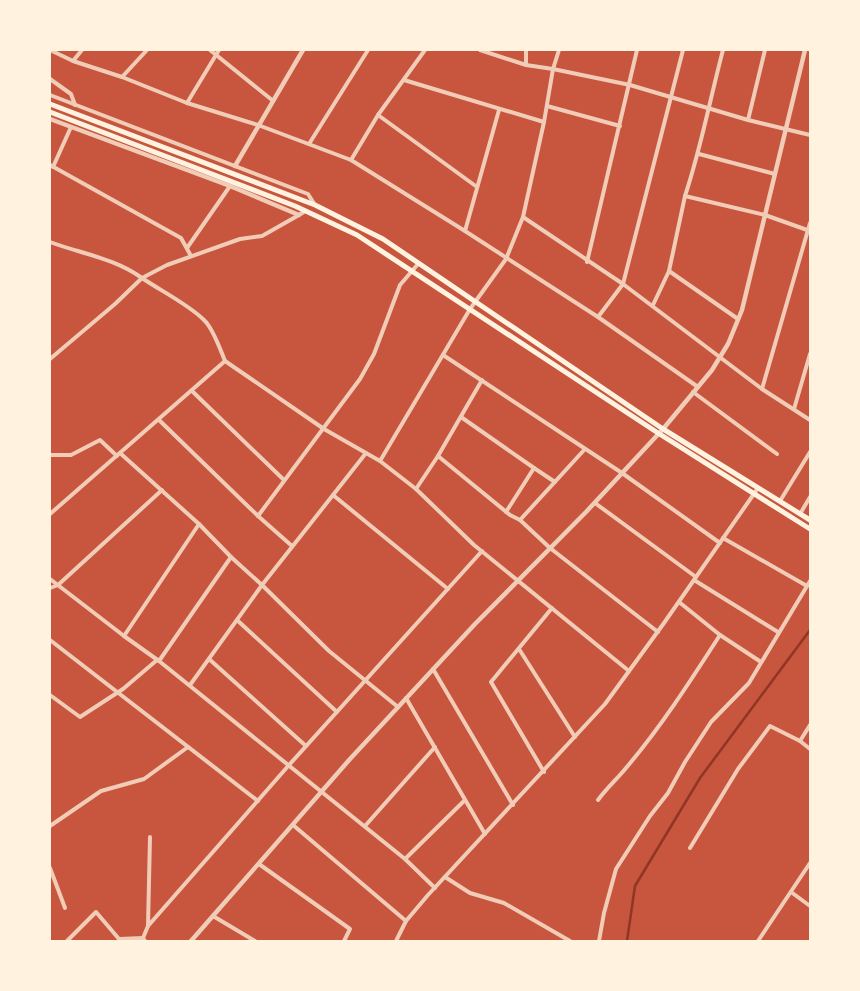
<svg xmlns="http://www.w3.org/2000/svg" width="860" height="991" viewBox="0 0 860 991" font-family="Helvetica,sans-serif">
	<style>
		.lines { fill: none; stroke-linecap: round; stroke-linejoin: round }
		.stream { stroke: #8f3625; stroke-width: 2.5 }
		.minor { stroke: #f1ccb7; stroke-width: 4 }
		.tertiary { stroke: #f1ccb7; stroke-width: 4.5 }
		.secondary { stroke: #fff3e0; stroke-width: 5 }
	</style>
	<rect width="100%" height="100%" fill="#c8553d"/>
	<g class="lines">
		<path class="stream" d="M627 941 635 886 700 778 810 630"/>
		<g class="minor">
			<path d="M50 50 73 61 122 77 187 103 219 50"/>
			<path d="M210 50 272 100"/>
			<path d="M526 50V65"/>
			<path d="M559 50 553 69 630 85 748 120 810 135"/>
			<path d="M723 50C710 99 701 148 685 196L765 215 810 231"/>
			<path d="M73 61 82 50"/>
			<path d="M122 77 147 50"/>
			<path d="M50 79 71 94 75 105"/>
			<path d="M404 80 544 122"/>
			<path d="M50 95 308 194 315 205"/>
			<path d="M187 103 258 125 351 160 465 231"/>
			<path d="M547 106 620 126"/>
			<path d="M499 110 465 231 598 317 623 284 762 389 810 420"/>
			<path d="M378 115 477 187"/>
			<path d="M748 120 765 50"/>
			<path d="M309 144 368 50"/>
			<path d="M699 154 775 174"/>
			<path d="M351 160 378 115 425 50"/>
			<path d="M50 165 181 238 191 256"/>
			<path d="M53 167 71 127"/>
			<path d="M523 217 623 284 683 50"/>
			<path d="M50 242C82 254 114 258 142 278L167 265 240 239 262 236 299 215"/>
			<path d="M187 248 230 186"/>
			<path d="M587 262 637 50"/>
			<path d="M669 271 685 196"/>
			<path d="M653 305 669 271 738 319"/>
			<path d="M598 317 698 387"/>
			<path d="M443 355 622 473 720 543"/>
			<path d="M50 359 115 304 142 278C161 291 188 304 204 320 213 328 220 349 225 361"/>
			<path d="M762 389 810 223"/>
			<path d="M192 391 284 480"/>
			<path d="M693 392 777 454"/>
			<path d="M794 409 810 354"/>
			<path d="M461 417 534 468 506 512"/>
			<path d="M159 420 258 516 360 379 374 354 400 285 418 264"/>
			<path d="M585 449 520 520 550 548 658 632"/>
			<path d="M50 455H71L100 440 117 456"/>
			<path d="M438 456 510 515 520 520"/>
			<path d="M380 461 416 489 474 545 629 671"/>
			<path d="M534 468 555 482"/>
			<path d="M416 489 438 456 482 380"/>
			<path d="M333 495 366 453"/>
			<path d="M780 501 810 452"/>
			<path d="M595 503 696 577"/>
			<path d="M50 514 225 361 324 429 380 461 470 309 506 259 523 217 544 122 553 69 526 65 480 50"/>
			<path d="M800 514 810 497"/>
			<path d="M258 516 292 546"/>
			<path d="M723 538 807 586"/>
			<path d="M50 579 124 636 199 524 120 453"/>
			<path d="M694 580 778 632"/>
			<path d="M50 588 58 585 162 490"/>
			<path d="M237 620 337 712"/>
			<path d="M720 635 761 662"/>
			<path d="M124 636 159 661 405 859 465 800"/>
			<path d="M50 640 258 801"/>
			<path d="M519 649 575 737"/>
			<path d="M209 659 306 746"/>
			<path d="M159 661 231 557 199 524"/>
			<path d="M433 669 513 805"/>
			<path d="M190 685 262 585 231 557"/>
			<path d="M50 695 80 717 123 689 157 660"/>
			<path d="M406 698 485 834"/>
			<path d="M398 707 329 651 262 585 333 495 448 589"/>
			<path d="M800 741 810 725"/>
			<path d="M544 772 491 682 552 608"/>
			<path d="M598 800C607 788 617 779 626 768 661 727 691 680 720 635L679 602"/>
			<path d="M293 825 406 921"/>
			<path d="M50 826 101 791 144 779 188 747"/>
			<path d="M365 826 435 747"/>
			<path d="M150 837 148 926 289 765 482 551"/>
			<path d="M690 848 738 769 770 726 800 741 810 749"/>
			<path d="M405 859 435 888"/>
			<path d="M259 864 350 929 344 941"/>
			<path d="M50 868 65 908"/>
			<path d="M445 877 470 893 504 903 570 941"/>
			<path d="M791 892 810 906"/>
			<path d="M213 916 255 941"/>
			<path d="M67 941 96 912 119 939 143 938"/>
			<path d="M145 941 143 938 148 926"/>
			<path d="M396 941 406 921 428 895 605 704 664 623 758 488"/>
			<path d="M599 941 604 913 616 869 650 816 668 793 685 762 711 722 749 683 810 581"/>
			<path d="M758 941 810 863"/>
		</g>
		<g class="tertiary">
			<path d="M50 119 230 186 299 215 305 211"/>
			<path d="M235 166 303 50"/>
			<path d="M191 941 350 759 475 624 586 512 663 429 712 370 728 344 742 310 805 50"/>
		</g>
		<g class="secondary">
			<path d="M50 104 315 205 383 239 663 429 810 520"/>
			<path d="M50 112 295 206 357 235 658 433 810 529"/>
		</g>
	</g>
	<rect width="860" height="991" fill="none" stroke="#fff3e0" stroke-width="102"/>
</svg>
